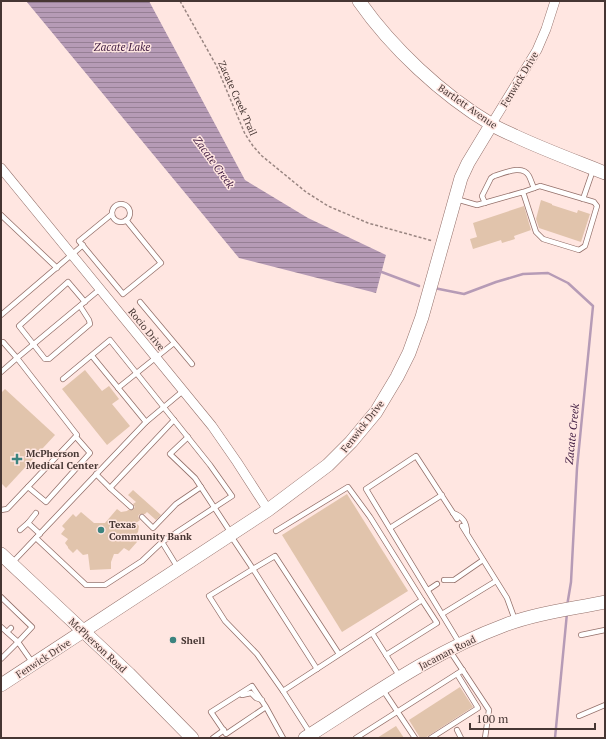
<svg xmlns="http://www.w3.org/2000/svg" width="606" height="739" viewBox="0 0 606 739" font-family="'PT Serif',serif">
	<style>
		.water { fill: url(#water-rules) }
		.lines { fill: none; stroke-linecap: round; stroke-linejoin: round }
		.stream { stroke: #b69bb6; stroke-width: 2.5 }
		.building { fill: #e1c4ac }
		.lane-casing { stroke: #94706a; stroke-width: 6 }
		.street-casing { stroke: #94706a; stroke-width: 10 }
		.secondary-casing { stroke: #94706a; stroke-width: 14 }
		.path { stroke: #9a8682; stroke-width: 1.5; stroke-dasharray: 3 2; stroke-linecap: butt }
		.lane { stroke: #fff; stroke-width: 4.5 }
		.street { stroke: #fff; stroke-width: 9 }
		.secondary { stroke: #fff; stroke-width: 13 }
		.poi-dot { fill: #3c847f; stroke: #ffe6e1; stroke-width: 1.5 }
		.labels { text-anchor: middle; stroke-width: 3; stroke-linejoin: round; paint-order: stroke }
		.street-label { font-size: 10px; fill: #463633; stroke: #ffe6e1 }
		.poi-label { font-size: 10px; font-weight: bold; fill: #463633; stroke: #ffe6e1; text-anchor: start }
		.water-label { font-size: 11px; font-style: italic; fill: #411d42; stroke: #ffe6e1 }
	</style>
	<defs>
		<pattern id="water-rules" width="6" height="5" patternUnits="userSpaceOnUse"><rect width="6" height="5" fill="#b69bb6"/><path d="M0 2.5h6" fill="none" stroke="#967f95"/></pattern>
	</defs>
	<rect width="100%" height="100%" fill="#ffe6e1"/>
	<path class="water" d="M26 1H149L245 180 308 218 386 255 376 293 239 258Z"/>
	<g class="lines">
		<g class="stream">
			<path d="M379 271 419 286"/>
			<path d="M434 288 464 294 496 282 523 274 548 273 568 283 593 306 577 468 571 582 567 606"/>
			<path d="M555 738 567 613"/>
		</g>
	</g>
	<g class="building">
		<path d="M541 200 552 204V205L577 213 578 210 590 214 581 242 539 228 536 219Z"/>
		<path d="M524 206 531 230 514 236 515 239 502 243 501 240 473 249 470 239 477 237 473 223Z"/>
		<path d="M85 370 102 391 109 386 119 399 112 404 130 426 107 445 62 389Z"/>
		<path d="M5 389 55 435 6 488 1 483V393Z"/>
		<path d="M133 490 161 515 156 520 147 512 145 514H140L138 516 140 520 136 523 139 526 138 532 134 537 137 542 129 551 124 548 118 554H114L111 562V569L90 570 88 554 83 555 77 549 73 553 68 548V547L65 543 68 539 61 534 65 529 62 526 73 514 76 517 81 512 94 523H105L117 509 121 512 127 511 128 510H132L135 507 133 504 136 502 128 495Z"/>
		<path d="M347 494 408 591 342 632 282 535Z"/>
		<path d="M460 687 473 707 425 738H420L409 720Z"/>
		<path d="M396 726 404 738H377Z"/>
	</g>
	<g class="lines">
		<defs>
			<g id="lane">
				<path d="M456 199 477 205 523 192 540 186 594 202 597 206 585 246 579 250 543 239 536 232 523 192"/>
				<path d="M583 199 593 170"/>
				<path d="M485 203 482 196 491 178 494 176C504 173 523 164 529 176 531 180 532 184 534 188"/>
				<circle cx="121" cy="213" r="9"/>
				<path d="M112 214 79 241 123 294 161 263 126 220"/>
				<path d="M1 215 57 268"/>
				<path d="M140 302 192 364"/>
				<path d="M80 306 89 320 90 324 49 359H45L19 326 68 282 85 302"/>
				<path d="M1 315 83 245"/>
				<path d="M1 342H3L17 358 100 289"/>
				<path d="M92 356 146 422"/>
				<path d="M1 372 17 358 77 435 7 509 1 510"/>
				<path d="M118 388 174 343"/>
				<path d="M188 437 170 454 195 478 231 533"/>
				<path d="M96 474 110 488 174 420"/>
				<path d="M28 487 46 502 90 453 76 437"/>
				<path d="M110 488 131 507"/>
				<path d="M36 513 28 523 40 534"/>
				<path d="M453 513C462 516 467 523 467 533"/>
				<path d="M142 517 153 528 176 504 201 487"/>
				<path d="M457 519 416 456 366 489 460 644"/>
				<path d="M462 526 507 598 515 620"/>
				<path d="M390 528 442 495"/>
				<path d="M20 530 28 523"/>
				<path d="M276 531 348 487 370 517 422 600 372 633 400 677"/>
				<path d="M231 536 253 569 275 556 339 654"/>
				<path d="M36 538 86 585H105L142 561 162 542 232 496 210 465 110 340 63 379"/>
				<path d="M162 542 178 568"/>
				<path d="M12 563 146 422 183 391"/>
				<path d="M444 580H454L483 560"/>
				<path d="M428 590 437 584"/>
				<path d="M1 597 32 627 18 642 1 627"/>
				<path d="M442 614 496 581"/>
				<path d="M7 632 11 628"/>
				<path d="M581 635 605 630"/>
				<path d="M450 651 489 710 485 738"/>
				<path d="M386 655 437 623 422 600"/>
				<path d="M1 659 18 642 32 662"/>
				<path d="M383 690 415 738"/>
				<path d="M283 691 257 654 225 621 209 596 253 569 317 669"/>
				<path d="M242 695 251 693 256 698 262 700"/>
				<path d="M266 707 252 686 211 712 226 734 266 707 283 738"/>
				<path d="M579 716 605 705"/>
				<path d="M457 730 461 738"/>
				<path d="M310 733 283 691 372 633"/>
				<path d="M213 738 224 730"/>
				<path d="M356 738 463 670"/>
				<path d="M431 738 478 708 457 674"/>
			</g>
			<g id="street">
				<path d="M491 125 537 50 546 29 555 1"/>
				<path d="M1 168 212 426 237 462 268 510"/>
			</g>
			<g id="secondary">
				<path d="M359 1C391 47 442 95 491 124 498 129 507 132 515 136 545 150 575 161 605 173"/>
				<path d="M1 554 129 674 192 738"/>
				<path d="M1 685 268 510 328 465 351 442 376 412 397 377 409 353 422 317 461 178 468 163 491 125"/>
				<path d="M305 738C370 697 432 652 505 625 537 613 572 609 605 602"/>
			</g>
		</defs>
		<use href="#lane" class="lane-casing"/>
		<use href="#street" class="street-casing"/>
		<use href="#secondary" class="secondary-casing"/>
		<path class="path" d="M180 1 216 65 245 134 253 146 262 156 306 192 328 206 368 223 433 241"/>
		<use href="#lane" class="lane"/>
		<use href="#street" class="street"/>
		<use href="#secondary" class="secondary"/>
	</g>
	<g class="poi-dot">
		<path d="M15 453h4v4h4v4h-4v4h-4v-4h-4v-4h4z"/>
		<circle cx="101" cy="530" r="4"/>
		<circle cx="173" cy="640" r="4"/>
	</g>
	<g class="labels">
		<g class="street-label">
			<text transform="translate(519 79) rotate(-59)" y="4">Fenwick Drive</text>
			<text transform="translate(238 98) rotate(66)" y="4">Zacate Creek Trail</text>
			<text transform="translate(468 106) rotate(35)" y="4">Bartlett Avenue</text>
			<text transform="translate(147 329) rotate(51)" y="4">Rocio Drive</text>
			<text transform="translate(362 426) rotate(-52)" y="4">Fenwick Drive</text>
			<text transform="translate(98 645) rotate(43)" y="4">McPherson Road</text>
			<text transform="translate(447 652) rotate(-27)" y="4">Jacaman Road</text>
			<text transform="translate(43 658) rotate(-33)" y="4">Fenwick Drive</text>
		</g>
		<g class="poi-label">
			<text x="26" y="457">McPherson<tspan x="26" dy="12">Medical Center</tspan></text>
			<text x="109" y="528">Texas<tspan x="109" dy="12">Community Bank</tspan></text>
			<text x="181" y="644">Shell</text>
		</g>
		<g class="water-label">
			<text x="122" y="51">Zacate Lake</text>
			<text transform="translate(214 162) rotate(54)" y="4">Zacate Creek</text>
			<text transform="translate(572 434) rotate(-84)" y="4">Zacate Creek</text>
		</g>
	</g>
	<rect width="606" height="739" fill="none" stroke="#463633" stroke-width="4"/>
	<path d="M470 723v6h125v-6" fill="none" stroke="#463633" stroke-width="2"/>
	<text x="476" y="723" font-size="12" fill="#463633" stroke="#ffe6e1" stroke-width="3" paint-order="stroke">100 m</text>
</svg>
